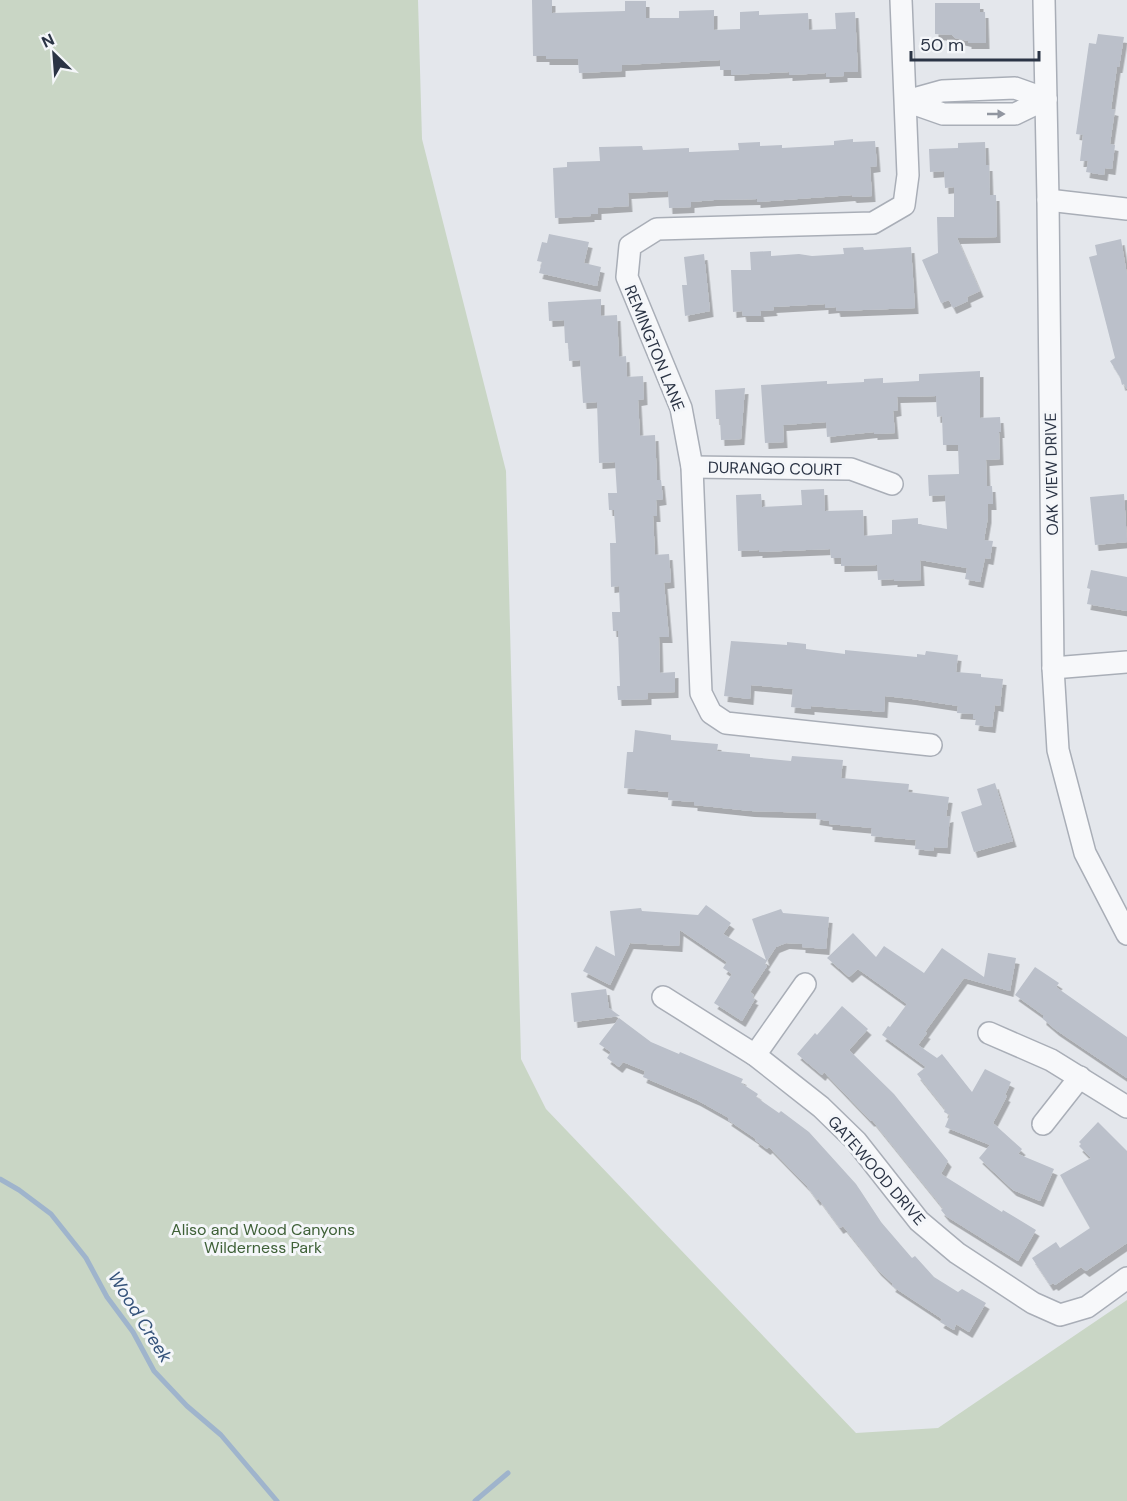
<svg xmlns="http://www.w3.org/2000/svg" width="1127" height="1501" viewBox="0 0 1127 1501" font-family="'DM Sans',sans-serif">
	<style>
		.green { fill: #c9d6c5 }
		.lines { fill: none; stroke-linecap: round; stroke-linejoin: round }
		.stream { stroke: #9fb4cc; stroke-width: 5 }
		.building { fill: #bbc0ca; filter: url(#shadow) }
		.minor-casing { stroke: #a9aeb7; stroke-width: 24 }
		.minor { stroke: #f7f8fa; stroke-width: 21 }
		.oneway { fill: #9196a0 }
		.labels { text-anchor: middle; stroke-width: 6; stroke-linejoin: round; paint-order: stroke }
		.street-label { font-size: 16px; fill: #2b3445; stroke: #f4f6f9 }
		.park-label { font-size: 16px; fill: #3f6138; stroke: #f4f6f9 }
		.water-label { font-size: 18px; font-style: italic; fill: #34527a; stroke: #f4f6f9 }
	</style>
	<defs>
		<filter id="shadow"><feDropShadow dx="3.5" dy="6" stdDeviation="0" flood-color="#0004"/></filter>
	</defs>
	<rect width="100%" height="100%" fill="#e4e7ec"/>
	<path class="green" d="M0 0H418L422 139 506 471 521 1059 546 1109 856 1433 938 1428 1127 1300V1501H0Z"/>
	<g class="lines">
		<g class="stream">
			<path d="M0 1179 19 1190 51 1214 86 1258 107 1297 133 1332 154 1371 187 1406 221 1435 277 1501"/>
			<path d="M475 1501 508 1473"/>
		</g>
	</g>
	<g class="building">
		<path d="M532 0H552V13L625 11V1H646V18H679V11L714 10V30L740 29V12L759 11V15L808 13 809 30 836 29 835 13 855 12 858 72H844V76L826 77V73L789 75V72L731 75V70H720V60L622 65V71L579 73 578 59H546V56H533Z"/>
		<path d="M935 3H980V12H985L986 43H968V41L955 38 952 35 935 34Z"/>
		<path d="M1098 34 1124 37 1119 67H1117L1111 109 1115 110 1110 144 1115 145 1112 169 1105 168 1104 175 1086 172 1088 161H1080L1083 135 1076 134 1089 43 1096 44Z"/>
		<path d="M853 139V142L875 141 877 166 870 167 872 196 853 197 852 195 757 202V199L714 200 691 202V207L669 208 668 191 628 193 629 206 598 208V214H591V216L555 218 553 168 567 167V162L600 161 599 147 642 146 643 150 689 148V152L739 150 738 143 760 142V146L782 145V148L834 145V141Z"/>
		<path d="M985 142 986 165H989L990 195H996L997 237 957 238 980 291 967 297 968 301 953 308 949 300 941 303 922 260 938 253 937 217H954V187L945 188 944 171 930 172 929 149 958 148V143Z"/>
		<path d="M549 234 589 242 584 263 601 267 597 286 539 273 542 262 537 261 542 242 547 243Z"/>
		<path d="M1121 239 1127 275V389L1124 384 1122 385 1120 377 1110 361 1115 358 1089 257 1097 255 1095 245Z"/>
		<path d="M863 247 864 250 911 247 915 308 837 311 836 307 825 308V304L773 307 774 310 760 311 761 316H743L742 311 733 312 731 270H751L750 252 771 251V256L799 254 812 256 844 254 843 248Z"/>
		<path d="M704 254 710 311 685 316 682 285H687L684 257Z"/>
		<path d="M601 299V316L617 315 619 357 626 356 627 377 643 376 644 399 638 400 640 436 655 435 657 480H661L663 499 656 500 657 516H653L655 555 669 554 671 582 664 583 669 637H659L660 673 675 672V692L648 693V699L618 700 617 686H620L618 631H613L612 612H620L619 586 611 587 610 543H616L614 510H609L608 493H617L615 462 599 463 597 402 583 403 580 360 569 361 568 343H565L564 320 549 321 548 302Z"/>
		<path d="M980 371V418L1000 417 1001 432H999L1000 459 986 460 987 486H992L993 504H988V517L984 540 993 541 990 559 985 558 980 582 965 579 967 568 920 560 921 580 894 581V579L878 580 877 565 841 566V558H831L830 549 759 552V550L738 551 736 495 761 494 762 507 802 505 801 490 824 489 825 511 863 510 864 536 892 534V520L918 518V524L947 529 945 495 929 496 928 475 959 474 958 445H943L942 416 937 417 936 396 897 397 898 410 893 411 895 433 874 434V432L827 437 826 422 783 425 784 442 765 443 761 385 827 381V384L864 382V379L883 378V383L919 381V374Z"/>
		<path d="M745 388 741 439 721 440 720 419H716L715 390Z"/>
		<path d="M1124 494 1127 542 1095 545 1090 497Z"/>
		<path d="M1091 570 1127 577V611L1087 604 1090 589 1087 588Z"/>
		<path d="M731 641 787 645V642L806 644V649L845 654V650L917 657V654L925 655 926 651 958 655 956 672 981 674V677L1003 679 1000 706 995 705 992 727 975 725 976 719H973V714L957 713 958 706 912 699 885 696 884 712 811 706V709L791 707 793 689 751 685 750 699 724 696Z"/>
		<path d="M635 730 671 735V740L718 744 717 751 750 754V757L791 761 792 756 843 760 841 778 909 784 908 792 949 797 946 817 950 816 947 848 934 847 933 851 915 849 916 840 871 836 872 828 829 824V821L816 819 817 813 751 811 694 805V802L668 800 669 792 624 788 627 752H633Z"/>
		<path d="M995 783 1013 841 974 852 961 812 982 805 977 789Z"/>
		<path d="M706 905 731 923 723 934 766 960 752 919 781 909 783 913 829 917 826 949 802 947V944L786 943 776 947 765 964 767 966 750 992 754 995 752 998 755 999 742 1021 714 1003 732 974 723 968 727 962 680 930 679 946 630 943 610 985 583 971 596 946 615 956 610 911 641 908 642 911 698 915Z"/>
		<path d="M853 933 876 957 884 946 924 973 942 948 984 977 988 953 1016 958 1010 991 964 978 925 1032 927 1033 918 1045 937 1058 942 1054 972 1092 985 1069 1011 1082 1005 1095 1007 1096 993 1123 1022 1149 1018 1154 1054 1169 1040 1201 1013 1190 979 1158 990 1145 945 1127 950 1115 944 1112 945 1109 917 1074 926 1067 882 1035 888 1026 890 1027 907 1004 858 969 849 977 827 958Z"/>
		<path d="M1035 967 1059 983 1056 987 1127 1037V1078L1056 1030 1043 1019V1015L1015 995Z"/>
		<path d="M606 989 609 1008 620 1016 574 1022 571 993Z"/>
		<path d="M842 1006 868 1029 849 1050 894 1094 948 1161 941 1174 1002 1212 1003 1210 1036 1230 1018 1261 946 1216 941 1210 943 1208 872 1120 871 1121 824 1072 822 1075 797 1054 815 1033 817 1035Z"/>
		<path d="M619 1018 651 1042 679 1054 680 1052 743 1079 741 1083 758 1094 756 1097 779 1113 781 1111 809 1132 856 1184 881 1222 912 1258 915 1256 934 1277 958 1292 962 1289 986 1303 969 1332 956 1324 954 1330 940 1322 942 1319 892 1286 893 1284 878 1270 843 1226 840 1228 818 1198 817 1200 807 1186 769 1147 767 1149 755 1140 756 1139 728 1120 729 1118 697 1100 643 1077 645 1071 623 1062 619 1067 607 1058 611 1052 599 1044Z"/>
		<path d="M1098 1122 1127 1151V1243L1086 1271 1081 1267 1055 1285 1053 1283 1050 1285 1032 1258 1056 1242 1060 1248 1090 1228 1060 1175 1091 1158 1079 1146 1081 1144 1079 1142Z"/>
	</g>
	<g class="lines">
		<defs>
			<g id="minor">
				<path d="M901 0 908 175 904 205 873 223 657 229 630 246 627 277 681 408 692 467 701 693 711 713 726 723 931 745"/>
				<path d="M1044 0 1048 200 1053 668 1058 750 1085 853 1127 934"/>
				<path d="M906 101 943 114H1015L1046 99"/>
				<path d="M906 101 942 91 1015 88 1046 99"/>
				<path d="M1048 200 1127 209"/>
				<path d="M692 467 851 469 892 484"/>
				<path d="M1053 668 1127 662"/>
				<path d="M663 997 755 1055 821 1107 856 1141 919 1221 957 1253 1033 1303 1060 1315 1087 1307 1127 1278"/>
				<path d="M989 1033 1051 1060 1127 1107"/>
				<path d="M755 1055 805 984"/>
				<path d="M1043 1124 1080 1077"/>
			</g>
		</defs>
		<use href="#minor" class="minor-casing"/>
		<use href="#minor" class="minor"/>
	</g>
	<defs><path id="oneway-solid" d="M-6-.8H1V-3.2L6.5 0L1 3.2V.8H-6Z" transform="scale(1.5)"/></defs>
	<use class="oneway" href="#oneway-solid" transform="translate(996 114)"/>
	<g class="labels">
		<g class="street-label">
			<text transform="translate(655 348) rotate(68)" y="6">REMINGTON LANE</text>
			<text transform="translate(775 468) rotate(1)" y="6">DURANGO COURT</text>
			<text transform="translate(1051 474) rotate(-91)" y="6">OAK VIEW DRIVE</text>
			<text transform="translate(877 1170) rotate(49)" y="6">GATEWOOD DRIVE</text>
		</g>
		<g class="park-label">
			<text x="263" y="1235">Aliso and Wood Canyons<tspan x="263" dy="18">Wilderness Park</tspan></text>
		</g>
		<g class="water-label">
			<text transform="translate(140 1317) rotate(58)" y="6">Wood Creek</text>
		</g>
	</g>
	<g transform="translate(54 54) rotate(335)" stroke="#f4f6f9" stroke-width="4.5" paint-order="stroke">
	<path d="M0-4.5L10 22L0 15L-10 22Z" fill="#2b3445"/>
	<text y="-9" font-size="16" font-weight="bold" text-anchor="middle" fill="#2b3445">N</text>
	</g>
	<path d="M911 51v9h128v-9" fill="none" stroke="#2b3445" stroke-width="3"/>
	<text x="920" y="51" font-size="18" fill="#2b3445" stroke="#f4f6f9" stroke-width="4.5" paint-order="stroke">50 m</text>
</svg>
